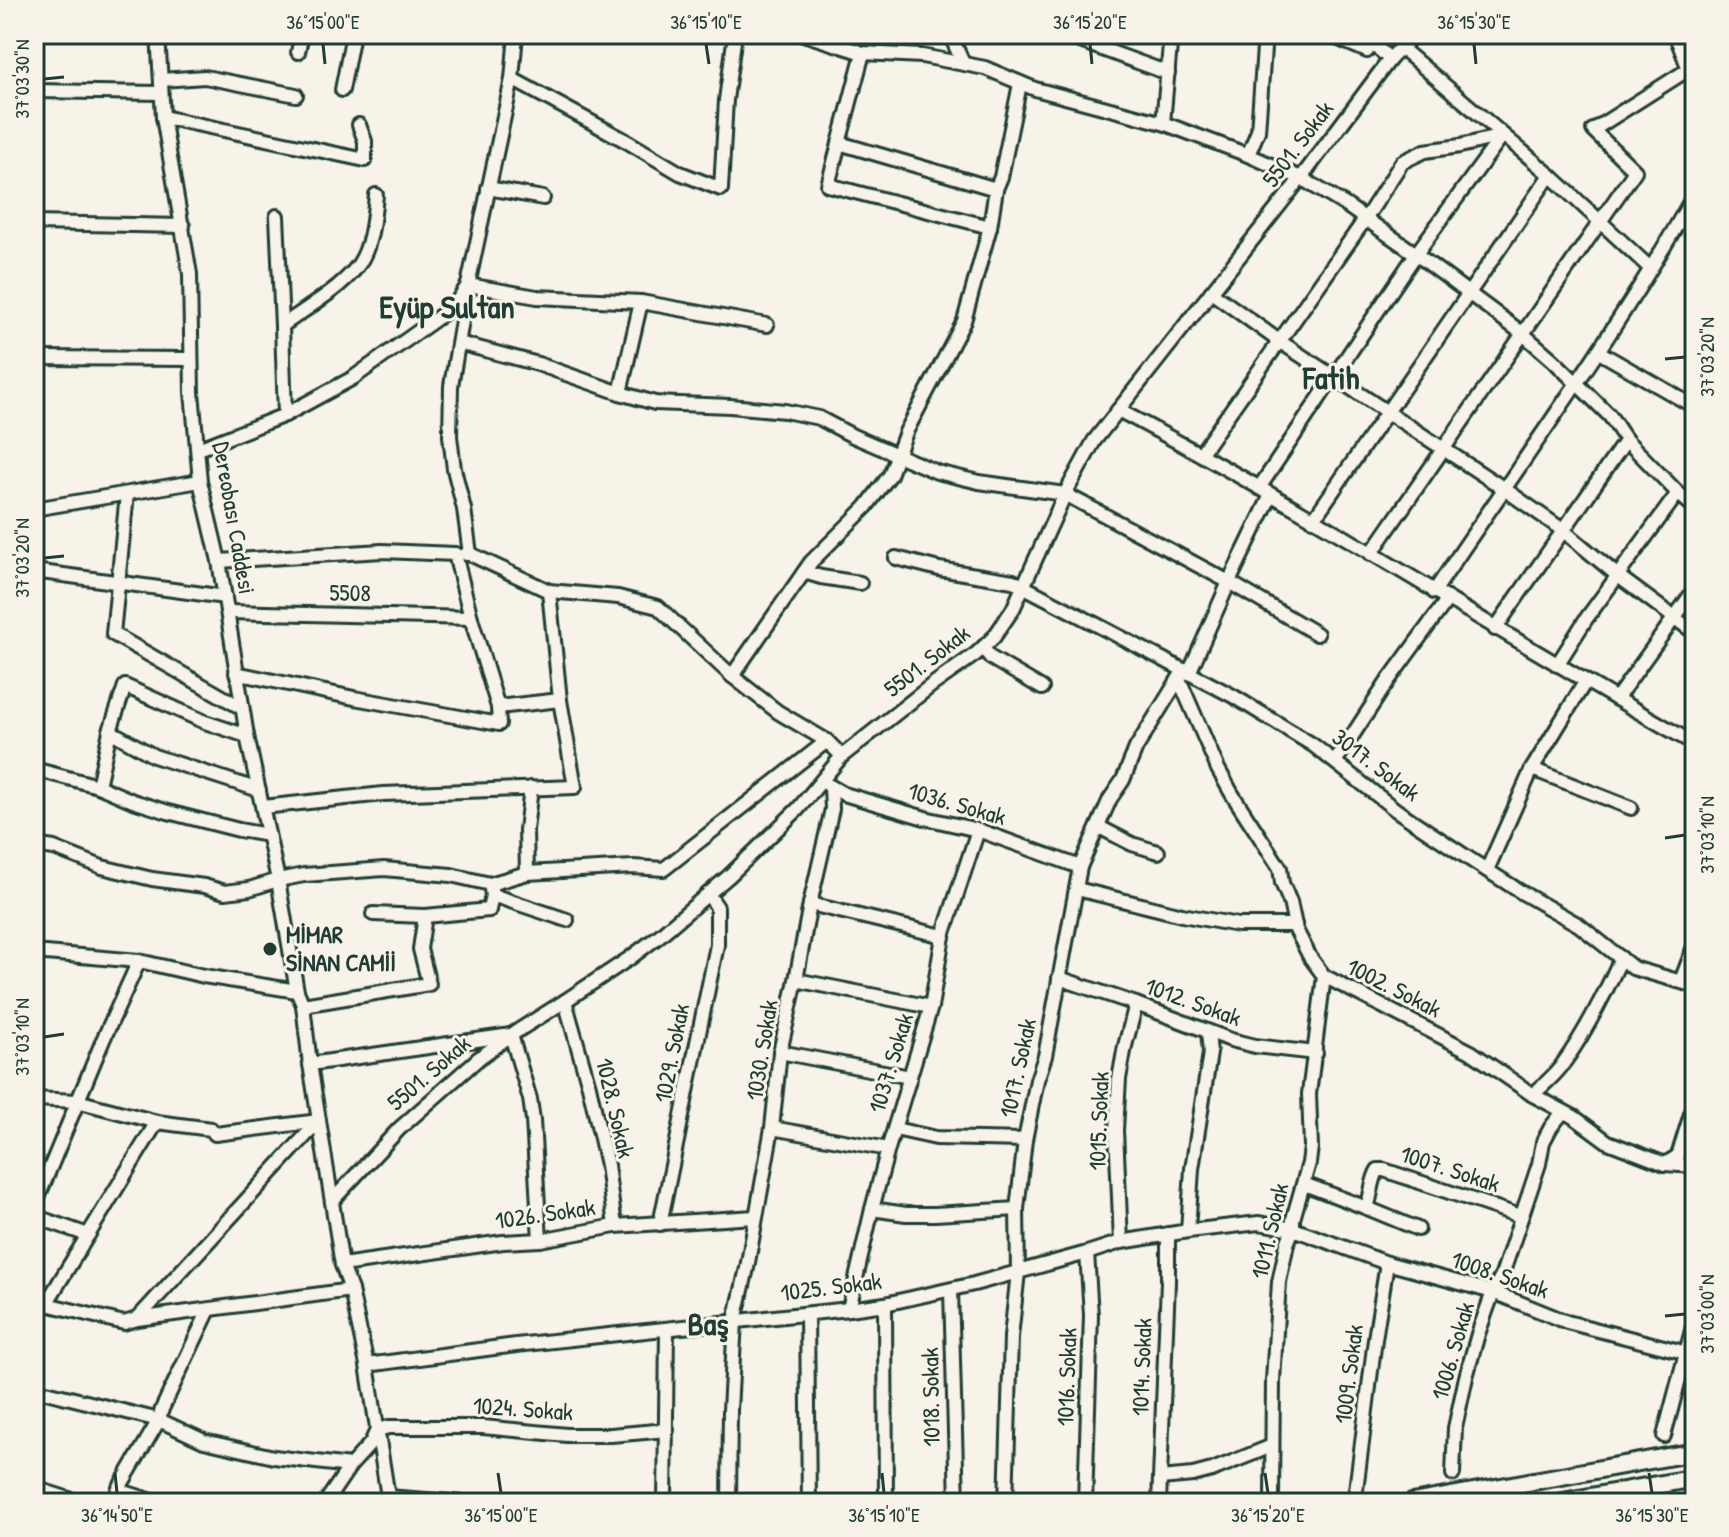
<svg xmlns="http://www.w3.org/2000/svg" width="1729" height="1537" viewBox="0 0 1729 1537" font-family="'Patrick Hand',sans-serif">
	<style>
		.lines { fill: none; stroke-linecap: round; stroke-linejoin: round }
		.minor-casing { stroke: #1f3d34; stroke-width: 18 }
		.highway-casing { stroke: #1f3d34; stroke-width: 22 }
		.minor { stroke: #f7f3e8; stroke-width: 12 }
		.highway { stroke: #f7f3e8; stroke-width: 16 }
		.ticks { fill: none; stroke: #1f3d34; stroke-width: 3 }
		.poi-dot { fill: #1f3d34; stroke: #f7f3e8; stroke-width: 3 }
		.labels { text-anchor: middle; stroke-width: 6; stroke-linejoin: round; paint-order: stroke }
		.street-label { font-size: 24px; fill: #1f3d34; stroke: #f7f3e8 }
		.poi-label { font-size: 24px; font-weight: bold; fill: #1f3d34; stroke: #f7f3e8; text-anchor: start }
		.district-label { font-size: 32px; font-weight: bold; fill: #1f3d34; stroke: #f7f3e8 }
		.neatline { fill: none; stroke: #1f3d34; stroke-width: 3 }
		.ticks-label { font-size: 20px; text-anchor: middle; fill: #1f3d34 }
	</style>
	<rect width="100%" height="100%" fill="#f7f3e8"/>
	<filter id="ink" filterUnits="userSpaceOnUse"><feTurbulence type="fractalNoise" baseFrequency=".0125" numOctaves="2"/><feDisplacementMap in="SourceGraphic" scale="16" xChannelSelector="R" yChannelSelector="G"/><feConvolveMatrix kernelMatrix="1 2 1 2 8 2 1 2 1" color-interpolation-filters="sRGB"/></filter>
	<g filter="url(#ink)">
		<g class="lines">
			<defs>
				<g id="minor">
					<path d="M158 34 163 117 190 274 192 392 200 481 219 561 247 736 278 880 297 991 303 1005 310 1064 342 1265 351 1290 367 1365 389 1503"/>
					<path d="M803 34 863 53 922 56 985 68 1035 89 1163 123 1248 155 1301 178 1347 206 1416 254 1522 333 1553 360 1610 416 1626 440 1678 493 1695 508"/>
					<path d="M950 34 963 63"/>
					<path d="M1061 34 1168 73"/>
					<path d="M1327 34 1367 51 1372 44"/>
					<path d="M1361 34 1390 59"/>
					<path d="M1675 34 1695 84"/>
					<path d="M1401 48 1550 175 1650 268"/>
					<path d="M298 52 302 34"/>
					<path d="M863 53 828 185 990 227"/>
					<path d="M512 79 628 142 680 173 721 189 726 100 735 34"/>
					<path d="M161 80 205 77 296 95"/>
					<path d="M342 90 353 34"/>
					<path d="M34 91 160 93"/>
					<path d="M163 117 365 160V141L359 125"/>
					<path d="M1163 123 1171 34"/>
					<path d="M839 143 996 189"/>
					<path d="M1248 155 1258 131 1265 34"/>
					<path d="M488 188 543 198"/>
					<path d="M277 216 282 326"/>
					<path d="M34 223 183 226"/>
					<path d="M1211 292 1279 341 1503 488 1564 531 1618 576 1695 633"/>
					<path d="M641 302 767 325"/>
					<path d="M459 343 538 364 620 393 655 403 730 406 785 411 819 418 853 436 937 472 979 482 1065 494 1229 582 1317 634"/>
					<path d="M1599 352 1695 407"/>
					<path d="M34 358 191 359"/>
					<path d="M1118 410C1315 513 1501 635 1695 744"/>
					<path d="M285 415 282 326C306 308 351 283 363 257 372 239 374 215 376 195"/>
					<path d="M198 449 285 415 353 378 454 306 468 285 537 297 641 302 620 393"/>
					<path d="M1201 453 1366 218 1402 162 1425 151 1460 146 1502 136"/>
					<path d="M1259 488 1416 254 1502 136"/>
					<path d="M127 494 113 634 242 708"/>
					<path d="M34 509 200 481"/>
					<path d="M1313 520 1550 175"/>
					<path d="M466 554H470L549 591 618 597 658 607 732 676 778 712 827 741 842 756"/>
					<path d="M470 554 464 509 454 469 450 436 451 386 468 285 512 79 516 34"/>
					<path d="M1371 554 1635 171 1593 130 1689 69"/>
					<path d="M896 558 939 569 1013 581 1233 696 1313 745 1396 810 1474 862 1521 892 1579 925 1633 968 1695 986"/>
					<path d="M219 561 382 551 455 554 471 618 498 707 499 724 354 698 236 673"/>
					<path d="M34 571 225 597"/>
					<path d="M804 572 821 577 860 583"/>
					<path d="M1434 592C1522 460 1618 332 1695 193"/>
					<path d="M228 612 471 618"/>
					<path d="M1495 629 1626 440"/>
					<path d="M983 648 991 658 1042 688"/>
					<path d="M1557 665 1586 619 1678 493"/>
					<path d="M1189 673 1229 582 1271 495"/>
					<path d="M732 676 811 562 866 507 890 475 906 432 964 321 990 227 996 189 1001 177 1020 84"/>
					<path d="M1179 679 1218 769 1232 794 1280 868 1282 883 1290 902 1296 930 1310 957 1324 976 1471 1052 1533 1095 1574 1117 1608 1142 1665 1164 1695 1166"/>
					<path d="M1616 699 1695 589"/>
					<path d="M498 707 560 700"/>
					<path d="M110 731 154 756 259 790"/>
					<path d="M1335 762 1388 681 1447 600"/>
					<path d="M34 769 98 786 133 801 168 812 239 830 268 835"/>
					<path d="M1532 769 1631 808"/>
					<path d="M828 785 844 794 925 818 978 830 1080 867"/>
					<path d="M98 786 110 731 125 686 205 722 247 736"/>
					<path d="M263 807 383 794 575 787 560 700 549 591"/>
					<path d="M1099 827 1132 844 1158 852"/>
					<path d="M34 845 54 848 102 867 152 879 204 886 225 892 249 889 278 880 304 875 384 869 451 875 490 884 492 895 567 920"/>
					<path d="M1487 870 1532 769 1585 682"/>
					<path d="M527 873 526 830 531 788"/>
					<path d="M490 884 527 873 633 867 664 869 827 741"/>
					<path d="M1077 889 1182 915 1238 925H1295"/>
					<path d="M810 904 943 936"/>
					<path d="M373 914 425 916"/>
					<path d="M34 952 139 961 204 976 297 991"/>
					<path d="M1059 978 1136 1004 1231 1040 1255 1046 1316 1053"/>
					<path d="M796 980 931 1007"/>
					<path d="M1681 981 1695 944"/>
					<path d="M565 1001 589 1086 607 1165 615 1226"/>
					<path d="M303 1005 429 984 420 949 425 916 489 910 492 895"/>
					<path d="M780 1052 910 1077"/>
					<path d="M310 1064 511 1035 530 1099 533 1120 540 1240"/>
					<path d="M1533 1095C1542 1086 1552 1078 1560 1068 1585 1034 1604 996 1621 958"/>
					<path d="M34 1099 77 1101 157 1122 211 1129 215 1134 319 1121"/>
					<path d="M772 1128 888 1149"/>
					<path d="M895 1129 936 1138 1025 1140"/>
					<path d="M1665 1164 1678 1156 1695 1101"/>
					<path d="M1304 1184 1367 1208C1371 1197 1372 1178 1378 1170H1384L1520 1216"/>
					<path d="M332 1201 399 1129 479 1058 511 1035 565 1001 630 958 659 936 729 876 798 809 842 756 932 685 976 654 994 637 1013 609 1065 494 1094 441 1301 178 1390 59 1414 34"/>
					<path d="M34 1207 103 1040 139 961"/>
					<path d="M1367 1208 1418 1229"/>
					<path d="M872 1209 906 1214H935L1017 1209"/>
					<path d="M34 1216 88 1235 46 1304"/>
					<path d="M660 1224 717 945V907L708 894"/>
					<path d="M1188 1231 1192 1169 1210 1053 1208 1032"/>
					<path d="M88 1235 157 1122"/>
					<path d="M1121 1242 1116 1130 1119 1079 1125 1046 1136 1004"/>
					<path d="M342 1265 503 1242 540 1240 615 1226 755 1217"/>
					<path d="M951 1290 957 1503"/>
					<path d="M34 1301 124 1323 137 1319 351 1290"/>
					<path d="M885 1304 886 1503"/>
					<path d="M849 1309 872 1209 888 1149 931 1007 943 936 978 830"/>
					<path d="M807 1314 809 1503"/>
					<path d="M137 1319 319 1121"/>
					<path d="M367 1365 516 1345 849 1309 885 1304 974 1284 1087 1253 1121 1242 1188 1231 1259 1223 1293 1229 1387 1263 1493 1292 1567 1322 1695 1355"/>
					<path d="M34 1389 159 1420 204 1441 274 1457 350 1466"/>
					<path d="M1664 1436 1695 1319"/>
					<path d="M1453 1474 1455 1428 1466 1377 1478 1334 1493 1292 1502 1275 1539 1164 1543 1142 1551 1127 1563 1112"/>
					<path d="M1160 1478 1193 1475 1212 1470 1272 1446"/>
					<path d="M1356 1490 1375 1339 1387 1263"/>
					<path d="M1272 1496 1273 1381 1279 1282 1287 1244 1293 1229V1219L1309 1163 1311 1147 1309 1094 1324 976"/>
					<path d="M388 1497 464 1503"/>
					<path d="M159 1503 118 1490 159 1420 162 1409 209 1310"/>
					<path d="M325 1503 350 1466 371 1443 377 1430 389 1427H483L567 1435H611L667 1430"/>
					<path d="M665 1503 667 1329"/>
					<path d="M729 1503 730 1410 735 1321 747 1268 772 1128 780 1052 796 980 810 904 832 809 831 787"/>
					<path d="M1006 1503 1011 1337 1018 1272 1017 1209 1025 1140 1037 1080 1045 1056 1080 867 1110 799 1123 780 1136 748 1184 670"/>
					<path d="M1085 1503 1091 1315 1087 1253"/>
					<path d="M1159 1503 1168 1282V1234"/>
				</g>
				<g id="highway">
					<path d="M34 1490 75 1503"/>
					<path d="M1412 1503 1695 1452"/>
					<path d="M1557 1503 1695 1478"/>
				</g>
			</defs>
			<use href="#minor" class="minor-casing"/>
			<use href="#highway" class="highway-casing"/>
			<use href="#minor" class="minor"/>
			<use href="#highway" class="highway"/>
		</g>
	</g>
	<path class="ticks" d="M323 44 325 64M706 44 709 64M1090 44 1092 64M1474 44 1476 64M44 79 64 77M1665 359 1685 357M44 558 64 556M1665 838 1685 835M44 1037 64 1034M1665 1316 1685 1314M115 1473 117 1493M498 1473 501 1493M882 1473 884 1493M1265 1473 1268 1493M1649 1473 1652 1493"/>
	<circle class="poi-dot" cx="270" cy="949" r="8"/>
	<g class="labels">
		<g class="street-label">
			<text transform="translate(1298 144) rotate(-53)" y="8">5501. Sokak</text>
			<text transform="translate(234 518) rotate(80)" y="8">Dereobası Caddesi</text>
			<text transform="translate(350 593) rotate(1)" y="8">5508</text>
			<text transform="translate(927 661) rotate(-38)" y="8">5501. Sokak</text>
			<text transform="translate(1376 765) rotate(37)" y="8">3017. Sokak</text>
			<text transform="translate(957 804) rotate(16)" y="8">1036. Sokak</text>
			<text transform="translate(1394 988) rotate(27)" y="8">1002. Sokak</text>
			<text transform="translate(1193 1002) rotate(20)" y="8">1012. Sokak</text>
			<text transform="translate(762 1050) rotate(-81)" y="8">1030. Sokak</text>
			<text transform="translate(672 1053) rotate(-79)" y="8">1029. Sokak</text>
			<text transform="translate(891 1063) rotate(-73)" y="8">1037. Sokak</text>
			<text transform="translate(1018 1068) rotate(-78)" y="8">1017. Sokak</text>
			<text transform="translate(429 1073) rotate(-41)" y="8">5501. Sokak</text>
			<text transform="translate(615 1108) rotate(77)" y="8">1028. Sokak</text>
			<text transform="translate(1099 1121) rotate(-88)" y="8">1015. Sokak</text>
			<text transform="translate(1450 1169) rotate(18)" y="8">1007. Sokak</text>
			<text transform="translate(545 1214) rotate(-8)" y="8">1026. Sokak</text>
			<text transform="translate(1270 1231) rotate(-77)" y="8">1011. Sokak</text>
			<text transform="translate(1500 1275) rotate(19)" y="8">1008. Sokak</text>
			<text transform="translate(831 1287) rotate(-7)" y="8">1025. Sokak</text>
			<text transform="translate(1453 1351) rotate(-74)" y="8">1006. Sokak</text>
			<text transform="translate(1142 1367) rotate(-88)" y="8">1014. Sokak</text>
			<text transform="translate(1349 1374) rotate(-83)" y="8">1009. Sokak</text>
			<text transform="translate(1067 1377) rotate(-88)" y="8">1016. Sokak</text>
			<text transform="translate(931 1397) rotate(-91)" y="8">1018. Sokak</text>
			<text transform="translate(523 1409) rotate(4)" y="8">1024. Sokak</text>
		</g>
		<g class="poi-label">
			<text x="286" y="943">MİMAR<tspan x="286" dy="28">SİNAN CAMİİ</tspan></text>
		</g>
		<g class="district-label">
			<text x="447" y="318">Eyüp Sultan</text>
			<text x="1331" y="389">Fatih</text>
			<text x="708" y="1335">Baş</text>
		</g>
	</g>
	<rect width="1729" height="1537" fill="none" stroke="#f7f3e8" stroke-width="88"/>
	<rect x="44" y="44" width="1641" height="1449" class="neatline"/>
	<g class="ticks-label">
		<text x="323" y="29">36°15'00"E</text>
		<text x="706" y="29">36°15'10"E</text>
		<text x="1090" y="29">36°15'20"E</text>
		<text x="1474" y="29">36°15'30"E</text>
		<text transform="translate(22 79) rotate(-90)" y="7">37°03'30"N</text>
		<text transform="translate(1707 357) rotate(-90)" y="7">37°03'20"N</text>
		<text transform="translate(22 558) rotate(-90)" y="7">37°03'20"N</text>
		<text transform="translate(1707 835) rotate(-90)" y="7">37°03'10"N</text>
		<text transform="translate(22 1037) rotate(-90)" y="7">37°03'10"N</text>
		<text transform="translate(1707 1314) rotate(-90)" y="7">37°03'00"N</text>
		<text x="117" y="1522">36°14'50"E</text>
		<text x="501" y="1522">36°15'00"E</text>
		<text x="884" y="1522">36°15'10"E</text>
		<text x="1268" y="1522">36°15'20"E</text>
		<text x="1652" y="1522">36°15'30"E</text>
	</g>
</svg>
